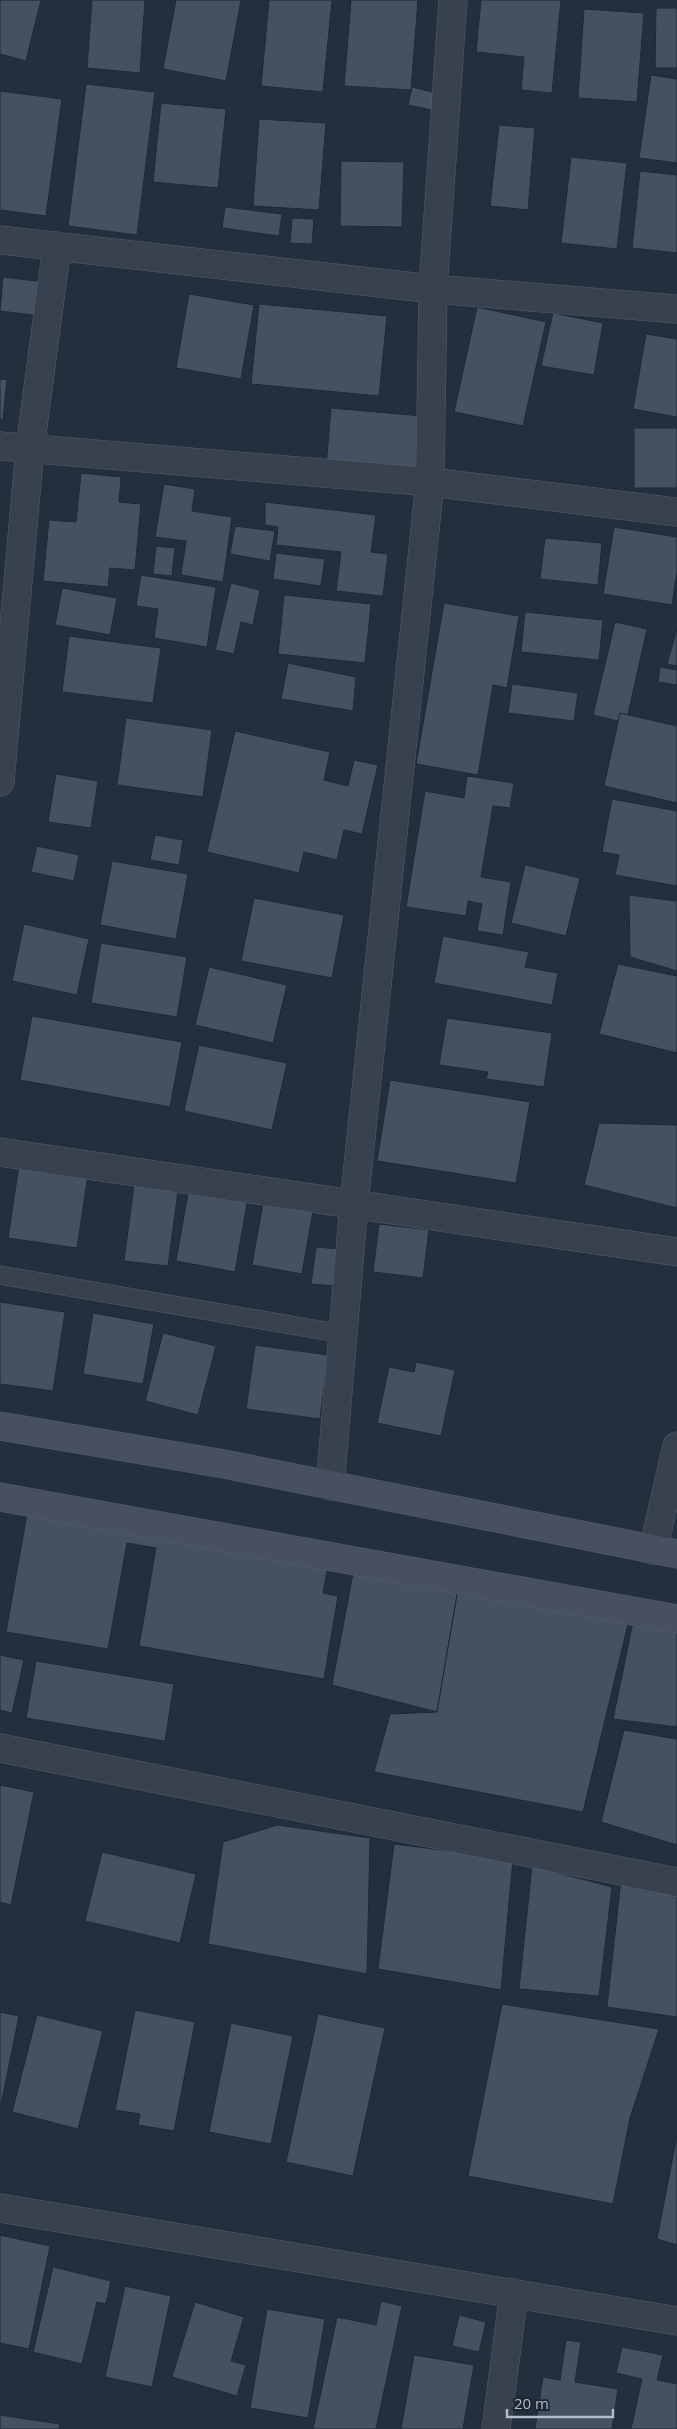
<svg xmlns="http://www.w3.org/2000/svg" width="677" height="2429" viewBox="0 0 677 2429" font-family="'Open Sans',sans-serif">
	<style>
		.building { fill: #455162; stroke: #1f2835 }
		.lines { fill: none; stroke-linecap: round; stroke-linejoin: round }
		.lane-casing { stroke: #565f6c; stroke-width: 19 }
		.street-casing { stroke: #565f6c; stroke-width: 29 }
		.secondary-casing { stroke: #565f6c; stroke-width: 29 }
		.lane { stroke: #38414e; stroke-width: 18 }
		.street { stroke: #38414e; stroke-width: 28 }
		.secondary { stroke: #465061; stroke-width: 28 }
	</style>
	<rect width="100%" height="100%" fill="#242f3e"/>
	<g class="building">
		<path d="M0 0H41L26 61 0 54Z"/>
		<path d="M92 0H145L140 73 87 68Z"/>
		<path d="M176 0H241L226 81 163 69Z"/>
		<path d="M269 0H332L323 92 261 86Z"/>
		<path d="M351 0H418L411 90 344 86Z"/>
		<path d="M481 0H561L552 93 521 90 524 57 476 52Z"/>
		<path d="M656 8H677V68H655Z"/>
		<path d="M584 9 644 13 637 102 578 98Z"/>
		<path d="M651 75 677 79V163L639 158Z"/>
		<path d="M86 84 155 92 137 235 68 226Z"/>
		<path d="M412 87 436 93 432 110 408 105Z"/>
		<path d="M0 91 62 99 46 216 0 210Z"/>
		<path d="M161 103 226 109 218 188 153 182Z"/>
		<path d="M259 119 326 123 319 210 253 206Z"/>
		<path d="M499 125 535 128 528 210 490 206Z"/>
		<path d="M571 157 627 163 617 249 561 243Z"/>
		<path d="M341 161 404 162 402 227 340 226Z"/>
		<path d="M640 171 677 175V253L632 248Z"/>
		<path d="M225 207 282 214 279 236 222 228Z"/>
		<path d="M292 218 314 219 312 244 290 243Z"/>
		<path d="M3 277 45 282 41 316 0 311Z"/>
		<path d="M189 294 254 305 241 379 176 368Z"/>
		<path d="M259 304 387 316 379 396 251 384Z"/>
		<path d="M477 307 546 322 523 426 454 412Z"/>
		<path d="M553 313 603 323 594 375 541 366Z"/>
		<path d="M646 334 677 339V417L633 409Z"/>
		<path d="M0 379 7 380 3 420 0 419Z"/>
		<path d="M331 408 422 416 417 474 326 467Z"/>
		<rect x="634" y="428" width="43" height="60"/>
		<path d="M81 473 121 477 119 502 141 504 135 570 110 568 108 587 43 581 49 520 76 522Z"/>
		<path d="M164 484 195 489 192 511 232 517 223 582 181 575 186 541 155 537Z"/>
		<path d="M265 502 376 515 371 552 388 554 383 596 336 591 341 552 276 545 278 527 265 525Z"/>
		<path d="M235 526 275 531 270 561 230 554Z"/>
		<path d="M614 527 677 537V572L672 605 603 594Z"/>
		<path d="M545 538 602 543 598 585 540 579Z"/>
		<path d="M156 546 175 548 172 576 153 574Z"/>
		<path d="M276 553 325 559 321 586 273 579Z"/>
		<path d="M141 575 216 587 207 647 154 638 158 609 136 606Z"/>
		<path d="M231 583 260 590 253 625 241 622 234 654 215 650Z"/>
		<path d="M62 588 117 598 110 635 55 625Z"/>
		<path d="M284 595 371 604 365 663 278 654Z"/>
		<path d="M444 603 519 616 507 688 493 685 478 775 416 764Z"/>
		<path d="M525 612 603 620 599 660 521 652Z"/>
		<path d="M615 622 647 629 626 723 593 715Z"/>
		<path d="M677 629V666L667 664Z"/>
		<path d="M69 636 161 648 153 703 62 692Z"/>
		<path d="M288 663 356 677 353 711 281 699Z"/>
		<path d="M660 667 677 670V685L658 682Z"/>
		<path d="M512 684 578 693 574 721 508 713Z"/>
		<path d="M620 713 677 726V803L604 786Z"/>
		<path d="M126 718 212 730 203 797 117 785Z"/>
		<path d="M235 731 330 752 324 780 348 786 354 760 378 765 362 834 344 830 337 860 304 852 299 873 207 852Z"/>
		<path d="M56 774 98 781 91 828 48 822Z"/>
		<path d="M467 776 514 783 510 808 493 806 481 877 511 882 503 935 477 931 482 904 468 901 466 916 406 907 425 791 464 798Z"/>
		<path d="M612 799 677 811V886L615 875 619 855 602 852Z"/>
		<path d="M155 835 183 840 179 865 150 860Z"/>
		<path d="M37 846 79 855 74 881 31 872Z"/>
		<path d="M112 861 188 874 176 939 100 925Z"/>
		<path d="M525 865 580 878 566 936 511 923Z"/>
		<path d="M629 895 677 901V971L630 957Z"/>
		<path d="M254 898 344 915 332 978 241 961Z"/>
		<path d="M24 924 89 939 77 995 12 981Z"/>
		<path d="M443 936 529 952 525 967 558 973 552 1005 434 983Z"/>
		<path d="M101 943 187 957 177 1017 91 1003Z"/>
		<path d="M618 964 677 976V1053L599 1034Z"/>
		<path d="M209 967 287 985 273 1043 195 1025Z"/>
		<path d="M32 1016 182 1042 170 1107 20 1080Z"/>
		<path d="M447 1018 552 1033 544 1087 486 1079 488 1072 439 1065Z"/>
		<path d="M199 1045 287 1063 272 1130 184 1111Z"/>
		<path d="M390 1080 530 1102 516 1183 377 1161Z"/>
		<path d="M599 1123 677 1125V1208L584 1185Z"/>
		<path d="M19 1165 88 1175 77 1248 8 1238Z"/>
		<path d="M134 1185 178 1191 168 1266 124 1261Z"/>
		<path d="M189 1188 248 1198 235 1272 176 1261Z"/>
		<path d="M263 1203 313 1211 302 1274 252 1265Z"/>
		<path d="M379 1224 429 1230 423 1278 373 1272Z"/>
		<path d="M316 1247 338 1249 333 1286 311 1284Z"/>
		<path d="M0 1302 65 1312 53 1391 0 1384Z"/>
		<path d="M93 1313 154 1324 143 1384 83 1374Z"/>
		<path d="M163 1333 216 1346 198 1415 145 1401Z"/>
		<path d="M255 1345 328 1355 320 1419 246 1409Z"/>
		<path d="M416 1362 455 1370 441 1436 377 1423 389 1367 414 1372Z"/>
		<path d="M27 1514 328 1566 323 1593 338 1596 324 1679 139 1646 156 1548 127 1543 108 1649 6 1632Z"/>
		<path d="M354 1568 458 1589 437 1712 332 1685Z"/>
		<path d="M458 1589 628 1624 583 1812 374 1772 390 1714 437 1712Z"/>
		<path d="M634 1617 677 1627V1727L613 1719Z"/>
		<path d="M0 1655 24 1660 12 1713 0 1710Z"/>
		<path d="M36 1661 174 1684 165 1741 26 1718Z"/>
		<path d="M624 1730 677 1739V1845L601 1822Z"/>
		<path d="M0 1785 34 1792 11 1905 0 1902Z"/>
		<path d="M277 1825 370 1838 367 1974 208 1944 223 1842Z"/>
		<path d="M394 1844 513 1859 501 1990 378 1969Z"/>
		<path d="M102 1852 196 1874 180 1943 85 1921Z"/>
		<path d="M532 1866 612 1887 599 1996 519 1989Z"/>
		<path d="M621 1879 677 1888V2017L607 2007Z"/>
		<path d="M502 2004 659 2029 630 2118 613 2204 468 2176Z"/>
		<path d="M135 2010 195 2022 174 2131 138 2125 140 2114 115 2110Z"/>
		<path d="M0 2012 19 2016 0 2110Z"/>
		<path d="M318 2014 385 2028 353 2176 286 2162Z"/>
		<path d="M37 2015 103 2031 78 2129 12 2112Z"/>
		<path d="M231 2023 293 2036 271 2144 209 2132Z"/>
		<path d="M677 2135V2245L657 2239Z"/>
		<path d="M0 2235 50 2246 29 2349 0 2343Z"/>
		<path d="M53 2267 111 2281 106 2304 97 2302 82 2364 33 2352Z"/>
		<path d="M125 2286 171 2296 152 2387 105 2377Z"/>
		<path d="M381 2301 402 2306 376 2429H313L337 2317 376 2325Z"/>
		<path d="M195 2302 244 2317 231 2361 246 2365 237 2396 172 2377Z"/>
		<path d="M267 2309 325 2319 308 2418 250 2408Z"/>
		<path d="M459 2315 486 2322 479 2352 452 2346Z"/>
		<path d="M566 2340 581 2342 575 2382 618 2389 612 2429H535L543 2377 560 2380Z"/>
		<path d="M622 2347 663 2355 657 2380 677 2384V2429H631L642 2379 616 2373Z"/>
		<path d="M414 2355 474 2365 463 2429H401Z"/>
		<path d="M0 2415 60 2424 59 2429H0Z"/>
	</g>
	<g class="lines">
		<defs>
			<path id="lane" d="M0 1275 343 1334"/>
			<g id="street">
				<path d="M0 240 433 289 677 309"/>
				<path d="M0 446 430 482 677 512"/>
				<path d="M0 782 30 448 57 246"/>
				<path d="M0 1152 677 1252"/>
				<path d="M330 1486 354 1204 430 482 433 289 453 0"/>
				<path d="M653 1550 677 1446"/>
				<path d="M0 1748 677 1882"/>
				<path d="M0 2208 677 2321"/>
				<path d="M496 2429 514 2293"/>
			</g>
			<g id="secondary">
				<path d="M0 1426 224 1464 677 1554"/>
				<path d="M0 1497 677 1619"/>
			</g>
		</defs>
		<use href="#lane" class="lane-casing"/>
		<use href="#street" class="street-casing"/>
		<use href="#secondary" class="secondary-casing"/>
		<use href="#lane" class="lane"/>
		<use href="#street" class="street"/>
		<use href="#secondary" class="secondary"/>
	</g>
	<path d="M507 2409v8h106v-8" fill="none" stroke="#b4bcc9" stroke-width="2.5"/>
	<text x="514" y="2409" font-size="15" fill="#b4bcc9" stroke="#1d2633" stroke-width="4" paint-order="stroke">20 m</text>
</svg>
